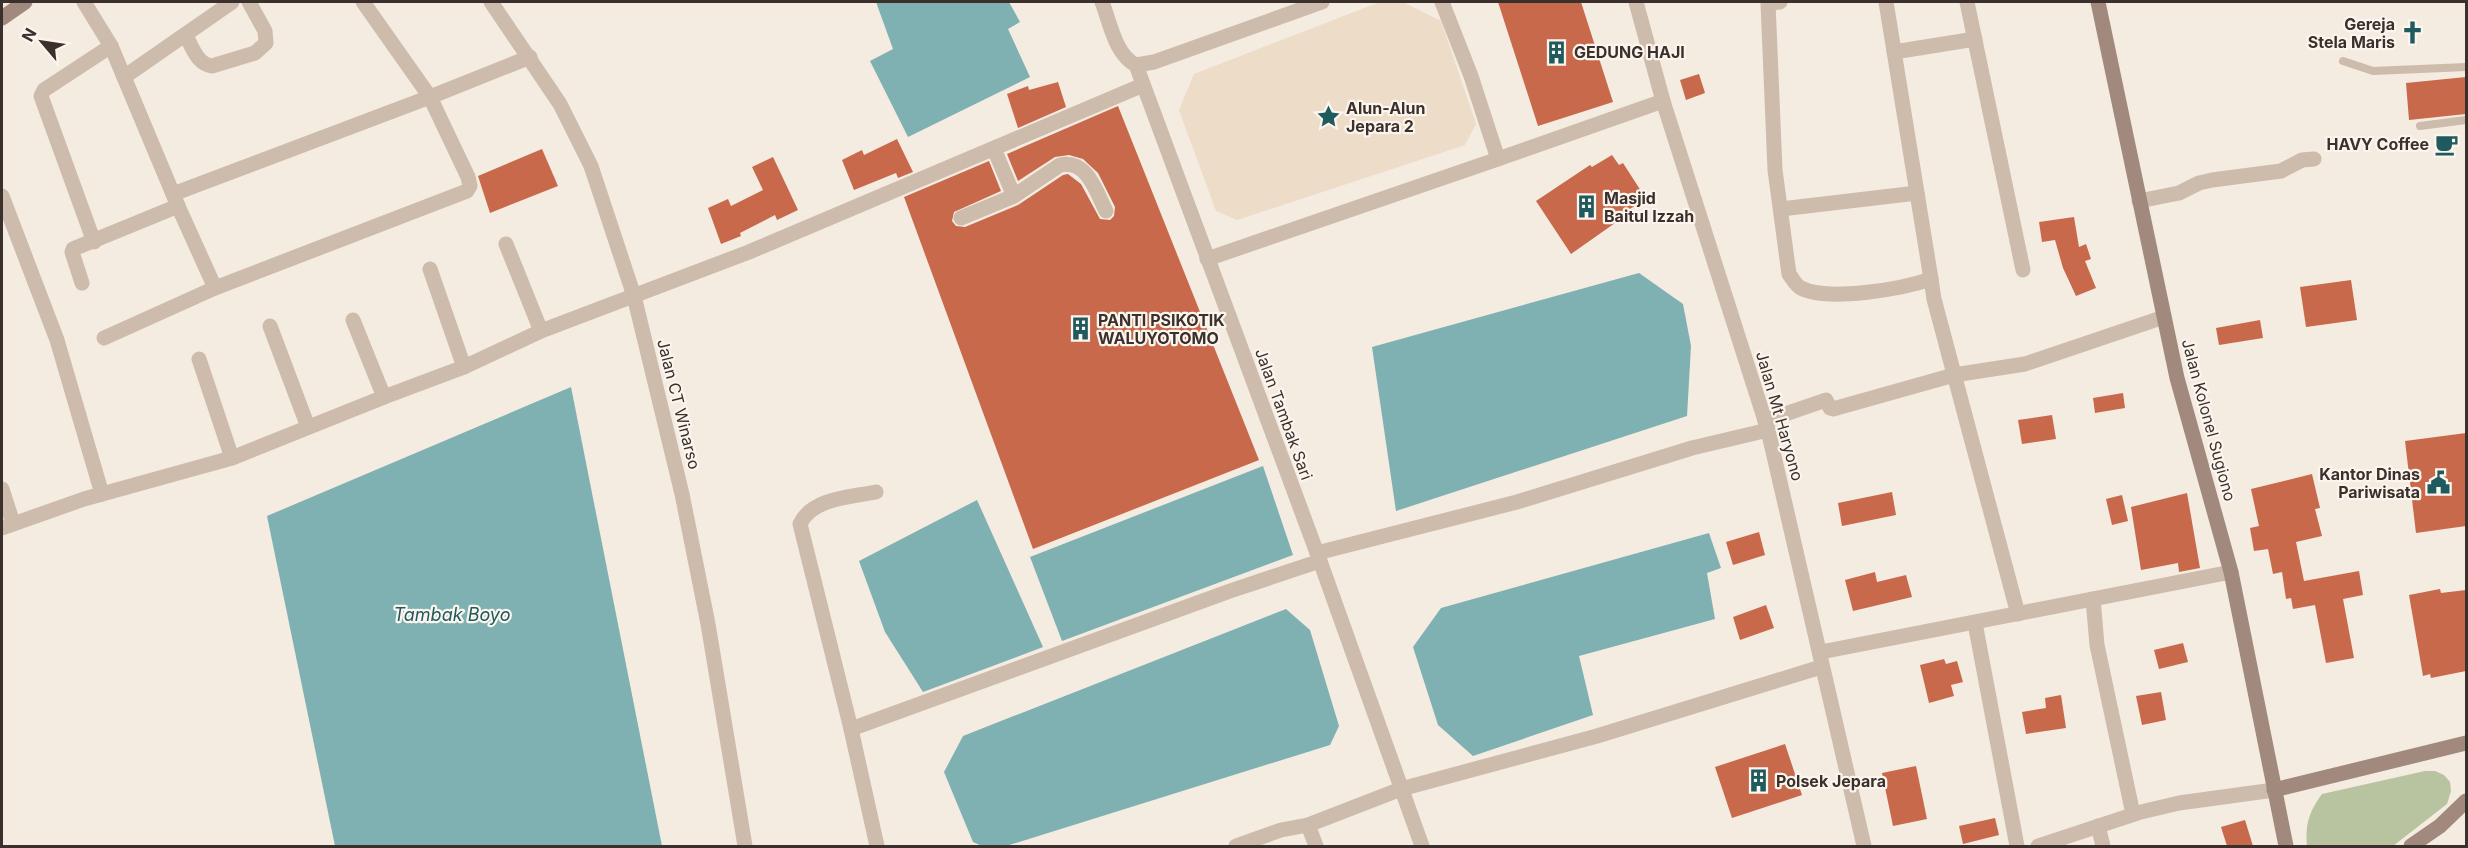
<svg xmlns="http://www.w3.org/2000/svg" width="2468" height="848" viewBox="0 0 2468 848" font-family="Inter,sans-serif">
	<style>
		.green { fill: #b8c4a0 }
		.plaza { fill: #ecdcc8 }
		.water { fill: #7fb0b2 }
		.building { fill: #c8694b }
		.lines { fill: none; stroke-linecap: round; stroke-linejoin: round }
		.service { stroke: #cdbbac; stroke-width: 8 }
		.minor { stroke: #cdbbac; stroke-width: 15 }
		.tertiary { stroke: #cdbbac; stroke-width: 15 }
		.secondary { stroke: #a18a7d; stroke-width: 15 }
		.labels { text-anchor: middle; stroke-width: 4.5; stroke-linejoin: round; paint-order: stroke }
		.poi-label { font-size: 16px; font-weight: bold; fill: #3b302b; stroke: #fbf5ee; text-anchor: start }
		.street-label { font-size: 16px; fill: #3b302b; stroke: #fbf5ee }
		.water-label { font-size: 18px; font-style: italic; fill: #1f5a5e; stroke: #fbf5ee }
	</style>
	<rect width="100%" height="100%" fill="#f4ebe1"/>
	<path class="green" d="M2425 771H2435L2444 775 2450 782 2451 791 2447 804 2393 846H2307C2305 824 2309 812 2322 794Z"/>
	<path class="plaza" d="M1380 2H1403L1441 21 1476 124 1465 145 1237 220 1216 211 1179 110 1194 74Z"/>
	<g class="water">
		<path d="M876 2H1009L1020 22 1008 29 1030 77 908 137 870 61 893 49Z"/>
		<path d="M1639 273 1683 304 1691 346 1687 416 1396 511 1372 347Z"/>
		<path d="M571 387 662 846H335L267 516Z"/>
		<path d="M1263 466 1293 555 1062 641 1030 557Z"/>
		<path d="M977 500 1043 647 923 692 885 632 859 561Z"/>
		<path d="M1709 533 1721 568 1707 573 1715 619 1579 656 1593 715 1473 756 1438 725 1413 647 1441 608Z"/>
		<path d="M1286 609 1310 630 1339 726 1330 745 1006 846H982L973 842 944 772 963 736Z"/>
	</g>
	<g class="building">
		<path d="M1498 2H1581L1613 102 1538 126Z"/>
		<path d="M1699 74 1705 93 1686 100 1680 80Z"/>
		<path d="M2466 77V114L2409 120 2406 83Z"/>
		<path d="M1058 82 1066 107 1018 128 1007 94 1028 86 1029 90Z"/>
		<path d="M1118 106 1259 460 1033 549 904 197 989 161 1001 191 954 212 952 221 956 226 965 227 1018 205 1063 175 1068 174 1081 184 1100 219 1110 220 1114 216 1115 207 1098 173 1083 159 1069 155 1055 157 1018 181 1007 154Z"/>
		<path d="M897 139 913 172 898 178 896 173 854 190 842 160 862 150 864 155Z"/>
		<path d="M542 149 558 186 490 213 478 176Z"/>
		<path d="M1612 155 1619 165 1623 163 1641 191 1637 194 1642 201 1623 214 1625 216 1571 254 1536 201 1590 165 1592 167Z"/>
		<path d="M773 157 798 210 777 220 775 215 740 233 741 236 721 244 708 208 728 199 731 206 763 190 752 167Z"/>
		<path d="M2074 217 2079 247 2086 244 2091 259 2085 261 2096 288 2076 296 2063 268 2055 240 2042 242 2039 222Z"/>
		<path d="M2351 280 2357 320 2306 327 2300 287Z"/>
		<path d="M2260 320 2263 338 2219 345 2216 328Z"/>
		<path d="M2123 393 2125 408 2095 413 2093 398Z"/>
		<path d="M2052 415 2056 439 2022 444 2018 420Z"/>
		<path d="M2466 433V526L2416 533 2405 441Z"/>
		<path d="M2312 474 2320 508 2315 509 2322 536 2296 542 2304 581 2359 571 2363 595 2343 599 2354 658 2326 663 2315 605 2293 609 2291 598 2286 599 2282 572 2273 574 2268 549 2254 551 2250 528 2259 526 2251 489Z"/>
		<path d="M1892 492 1896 515 1842 526 1838 503Z"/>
		<path d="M2187 493 2200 568 2179 572 2178 563 2141 570 2131 507Z"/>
		<path d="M2122 495 2128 521 2112 525 2106 499Z"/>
		<path d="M1759 532 1765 555 1733 565 1726 542Z"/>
		<path d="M1875 572 1877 582 1906 575 1912 597 1853 611 1845 580Z"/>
		<path d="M2440 589 2441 593 2466 590V671L2431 678 2430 674 2423 676 2409 595Z"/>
		<path d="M1766 605 1774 628 1740 640 1733 617Z"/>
		<path d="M2183 643 2188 662 2159 669 2154 650Z"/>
		<path d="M1944 659 1946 664 1957 661 1963 682 1951 685 1954 696 1929 703 1920 665Z"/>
		<path d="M2161 692 2166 720 2142 725 2136 696Z"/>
		<path d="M2061 695 2066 728 2026 734 2022 712 2046 708 2045 698Z"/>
		<path d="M1785 744 1802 795 1732 818 1715 767Z"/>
		<path d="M1916 766 1927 819 1893 826 1882 773Z"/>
		<path d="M1995 818 1999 835 1963 844 1959 826Z"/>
		<path d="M2245 820 2253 846H2227L2221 827Z"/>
	</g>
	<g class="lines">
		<g class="service">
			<path d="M2343 61 2373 71 2466 67"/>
			<path d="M2420 126 2466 120"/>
		</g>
		<g class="minor">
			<path d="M84 2 111 46 178 206 215 288 467 191 470 186 468 177 430 97 530 57"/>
			<path d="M1102 2C1110 22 1115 55 1136 65L1320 561 1422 846"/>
			<path d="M1636 2 1663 101 1768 430 1864 846"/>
			<path d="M1780 2 1768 3 1775 170 1789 274C1793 279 1795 285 1801 288 1828 302 1902 289 1931 279L1934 299 2018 614"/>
			<path d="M1886 2 1931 279"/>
			<path d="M1967 2 2023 270"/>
			<path d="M186 36C193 48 197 64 212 66L255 53 266 43 265 31 249 2"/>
			<path d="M1894 52 1975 39"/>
			<path d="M1136 65 1154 62 1322 2"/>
			<path d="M124 77 232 2"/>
			<path d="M1498 159 1663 101"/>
			<path d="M173 194 430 97 363 2"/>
			<path d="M2 196 57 340 102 494"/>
			<path d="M1014 196 1060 165C1087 159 1096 191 1106 211"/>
			<path d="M2139 201 2179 193 2199 183 2212 180 2281 171 2302 160 2314 159"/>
			<path d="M1781 209 1917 193"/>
			<path d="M961 218 1014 196 994 149"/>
			<path d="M94 242 41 96 44 90 111 46"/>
			<path d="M506 244 541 331"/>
			<path d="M1207 259 1498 159 1471 76 1442 2"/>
			<path d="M430 269 464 367"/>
			<path d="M82 283 72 252 73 249 178 206"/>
			<path d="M353 320 384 397"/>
			<path d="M270 326 308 427"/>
			<path d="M104 338 215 288"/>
			<path d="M199 359 232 458"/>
			<path d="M1765 421 1826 400 1830 408 1833 409 1954 375 2025 364 2164 317"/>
			<path d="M2 489 13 523"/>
			<path d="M876 492C851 497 812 498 800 524L851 729 877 846"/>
			<path d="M2 528 84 499 232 458 384 397 464 367 541 331 749 252 1143 85"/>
			<path d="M1317 553 1517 502 1692 448 1768 430"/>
			<path d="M2093 599 2097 645 2133 814"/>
			<path d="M1975 623 2017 846"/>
			<path d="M1821 652 2231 572"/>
			<path d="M851 729 1230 591 1320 561"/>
			<path d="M1308 825 1316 846"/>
			<path d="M2098 826 2103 846"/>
			<path d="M1236 846 1281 830 1308 825 1401 789 1597 736 1821 667"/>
			<path d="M2038 846 2141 812 2179 803 2274 790"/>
		</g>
		<path class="tertiary" d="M491 2 560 104 591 166 634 296 682 494 708 624 745 846"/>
		<g class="secondary">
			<path d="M2098 2 2177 378 2231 572 2286 846"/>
			<path d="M2 18 25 2"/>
			<path d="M2274 790 2466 743"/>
			<path d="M2411 846 2440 826 2466 801"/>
		</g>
	</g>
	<defs>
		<symbol id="church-bare" viewBox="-9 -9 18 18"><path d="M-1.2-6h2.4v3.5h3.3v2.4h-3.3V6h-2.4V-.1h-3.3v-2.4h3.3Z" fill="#1f5a5e" stroke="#fbf5ee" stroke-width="2.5" paint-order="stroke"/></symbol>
		<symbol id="building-bare" viewBox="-9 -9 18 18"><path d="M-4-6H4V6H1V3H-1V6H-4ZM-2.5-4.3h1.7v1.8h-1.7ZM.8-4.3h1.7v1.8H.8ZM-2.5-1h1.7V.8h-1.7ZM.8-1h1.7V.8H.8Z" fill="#1f5a5e" stroke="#fbf5ee" stroke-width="2.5" paint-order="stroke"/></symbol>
		<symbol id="sight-bare" viewBox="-9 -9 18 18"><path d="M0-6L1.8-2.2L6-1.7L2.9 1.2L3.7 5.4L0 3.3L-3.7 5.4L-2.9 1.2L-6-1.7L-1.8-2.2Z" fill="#1f5a5e" stroke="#fbf5ee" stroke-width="2.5" paint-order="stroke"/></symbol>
		<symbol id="cafe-bare" viewBox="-9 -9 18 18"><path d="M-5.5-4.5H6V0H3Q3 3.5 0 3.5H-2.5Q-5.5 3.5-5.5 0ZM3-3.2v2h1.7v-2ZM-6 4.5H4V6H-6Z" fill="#1f5a5e" stroke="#fbf5ee" stroke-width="2.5" paint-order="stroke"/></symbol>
		<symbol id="civic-bare" viewBox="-9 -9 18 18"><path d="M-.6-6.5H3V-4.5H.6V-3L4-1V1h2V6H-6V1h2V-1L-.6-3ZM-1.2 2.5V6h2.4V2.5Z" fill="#1f5a5e" stroke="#fbf5ee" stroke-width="2.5" paint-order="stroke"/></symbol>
	</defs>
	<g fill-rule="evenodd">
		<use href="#church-bare" x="2396" y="16" width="33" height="33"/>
		<use href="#building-bare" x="1540" y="36" width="33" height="33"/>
		<use href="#sight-bare" x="1312" y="100" width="33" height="33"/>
		<use href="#cafe-bare" x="2430" y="128" width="33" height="33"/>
		<use href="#building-bare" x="1570" y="190" width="33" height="33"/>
		<use href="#building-bare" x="1064" y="312" width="33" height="33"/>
		<use href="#civic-bare" x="2422" y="466" width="33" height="33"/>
		<use href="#building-bare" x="1742" y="764" width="33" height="33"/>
	</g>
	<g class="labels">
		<g class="poi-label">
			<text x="2395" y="30" text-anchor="end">Gereja<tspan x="2395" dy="18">Stela Maris</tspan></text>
			<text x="1574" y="58">GEDUNG HAJI</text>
			<text x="1346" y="114">Alun-Alun<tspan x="1346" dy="18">Jepara 2</tspan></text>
			<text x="2429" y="150" text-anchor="end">HAVY Coffee</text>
			<text x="1604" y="204">Masjid<tspan x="1604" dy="18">Baitul Izzah</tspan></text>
			<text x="1098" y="326">PANTI PSIKOTIK<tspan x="1098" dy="18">WALUYOTOMO</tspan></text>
			<text x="2420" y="480" text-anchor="end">Kantor Dinas<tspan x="2420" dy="18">Pariwisata</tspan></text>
			<text x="1776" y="787">Polsek Jepara</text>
		</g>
		<g class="street-label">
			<text transform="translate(679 404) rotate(76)" y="6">Jalan CT Winarso</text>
			<text transform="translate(1284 414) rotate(70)" y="6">Jalan Tambak Sari</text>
			<text transform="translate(1780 416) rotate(74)" y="6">Jalan Mt Haryono</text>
			<text transform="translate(2209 420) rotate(75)" y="6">Jalan Kolonel Sugiono</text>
		</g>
		<g class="water-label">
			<text x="452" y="621">Tambak Boyo</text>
		</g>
	</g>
	<rect width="2468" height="848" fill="none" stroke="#3b302b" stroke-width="6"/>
	<g transform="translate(42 42) rotate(299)" stroke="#fbf5ee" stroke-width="4.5" paint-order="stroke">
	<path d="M0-4.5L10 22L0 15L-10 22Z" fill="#3b302b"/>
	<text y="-9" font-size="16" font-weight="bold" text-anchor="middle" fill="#3b302b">N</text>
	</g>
</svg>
